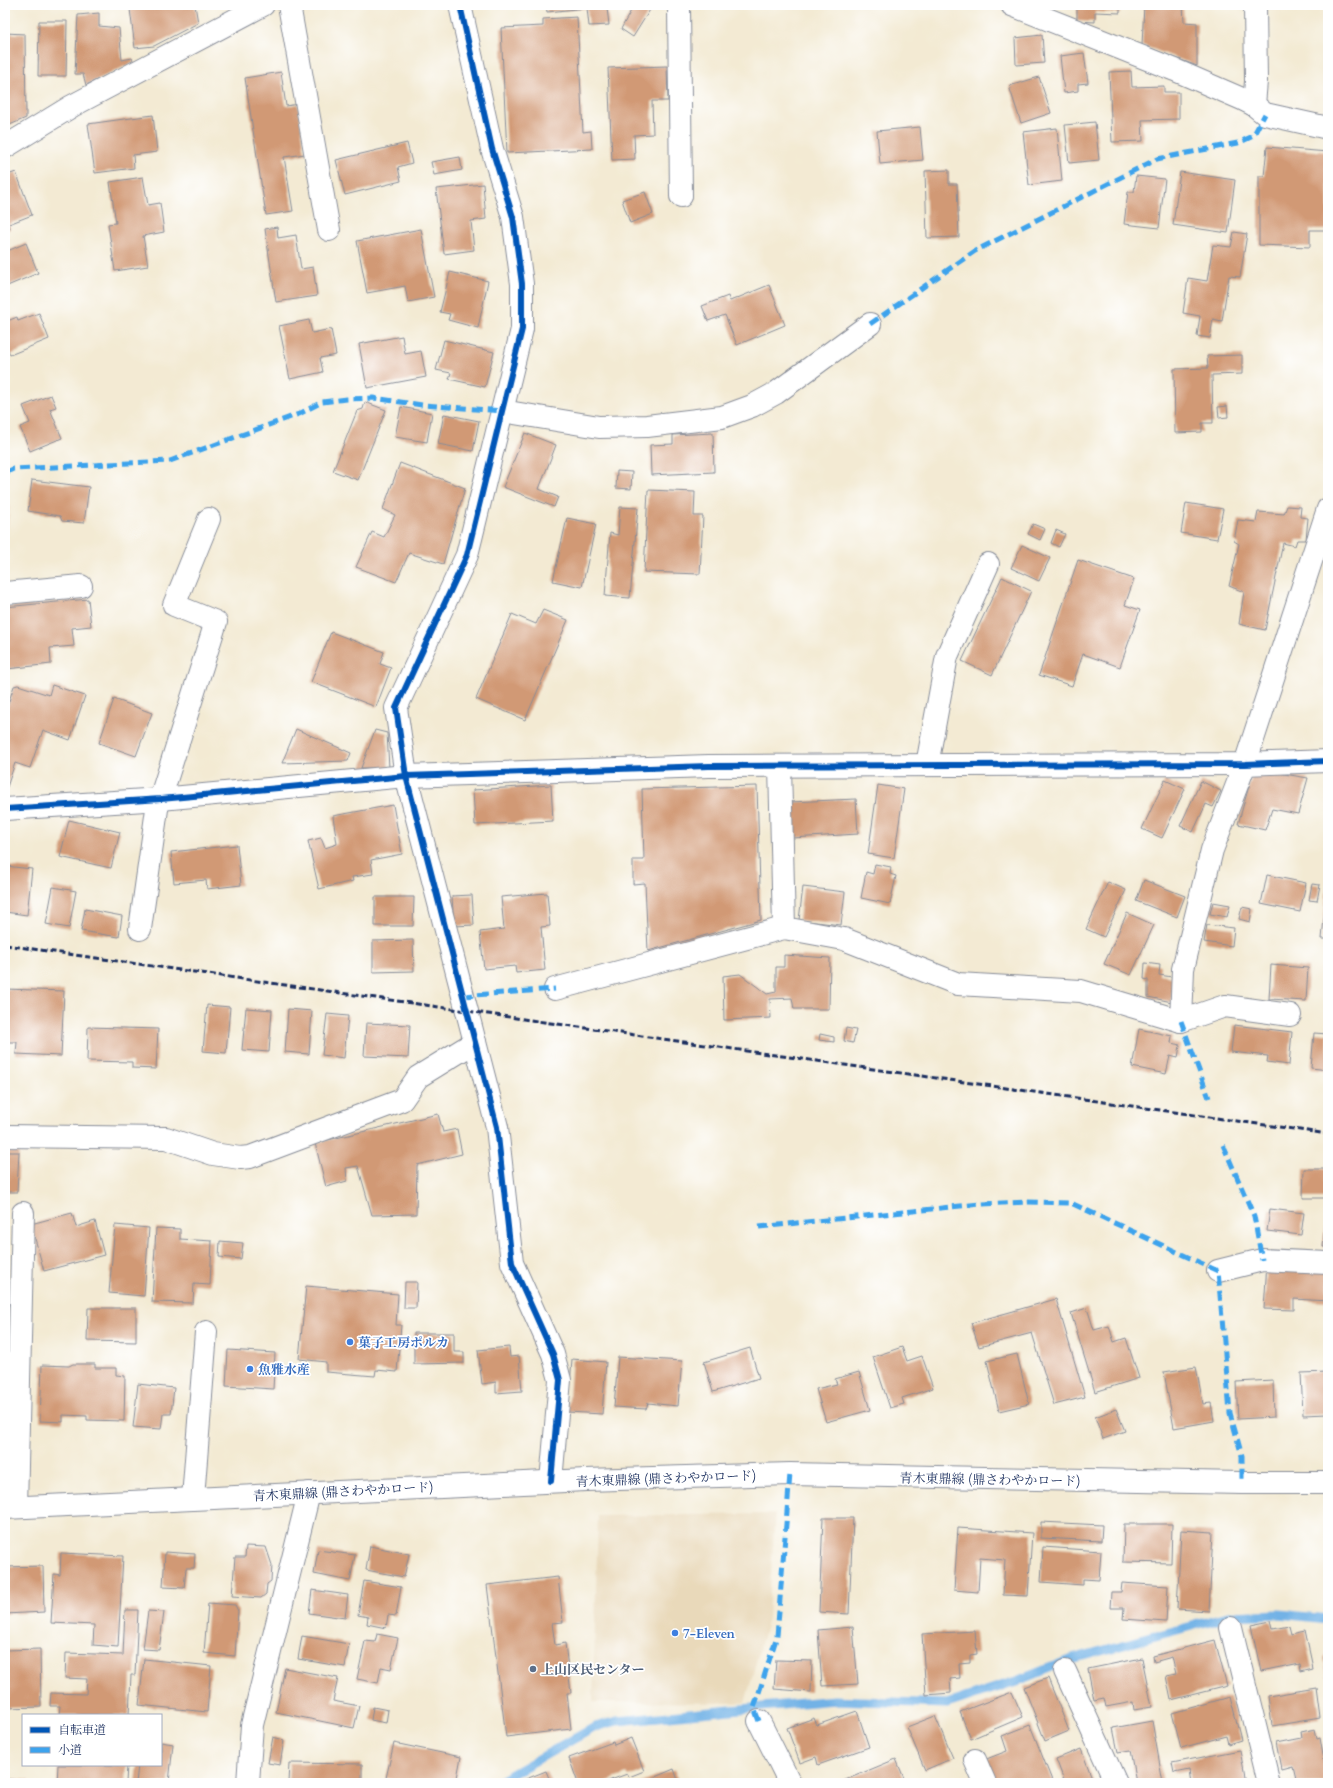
<svg xmlns="http://www.w3.org/2000/svg" width="1333" height="1788" viewBox="0 0 1333 1788" font-family="Cardo,'Noto Serif JP',serif">
	<style>
		.built { fill: #e9d9ba }
		.lines { fill: none; stroke-linecap: round; stroke-linejoin: round }
		.stream { stroke: #72b2e6; stroke-width: 9 }
		.building { fill: #d19975 }
		.minor-casing { stroke: #878c98; stroke-width: 24 }
		.major-casing { stroke: #878c98; stroke-width: 24 }
		.minor { stroke: #fff; stroke-width: 22 }
		.major { stroke: #fff; stroke-width: 22 }
		.rail { stroke: #1b2f5e; stroke-width: 3; stroke-dasharray: 6 3; stroke-linecap: butt }
		.quiet { stroke: #3da3ed; stroke-width: 5; stroke-dasharray: 10 5; stroke-linecap: butt }
		.cycleway-casing { stroke: #fff; stroke-width: 8 }
		.cycleway { stroke: #0057b8; stroke-width: 6 }
		.shop-dot { fill: #3f7fe0; stroke: #fff; stroke-width: 1.5 }
		.service-dot { fill: #5c6f8a; stroke: #fff; stroke-width: 1.5 }
		.labels { text-anchor: middle; stroke-width: 3.5; stroke-linejoin: round; paint-order: stroke }
		.shop-label { font-size: 13px; font-weight: bold; fill: #366cbe; stroke: #fff; text-anchor: start }
		.street-label { font-size: 13px; fill: #1b2f5e; stroke: #fff }
		.service-label { font-size: 13px; font-weight: bold; fill: #4e5e75; stroke: #fff; text-anchor: start }
	</style>
	<rect width="100%" height="100%" fill="#fff"/>
	<filter id="ink" filterUnits="userSpaceOnUse"><feTurbulence type="fractalNoise" baseFrequency=".025" numOctaves="2"/><feDisplacementMap in="SourceGraphic" scale="8" xChannelSelector="R" yChannelSelector="G"/><feConvolveMatrix kernelMatrix="1 2 1 2 8 2 1 2 1" color-interpolation-filters="sRGB"/></filter>
	<filter id="wash" filterUnits="userSpaceOnUse"><feTurbulence type="fractalNoise" baseFrequency=".012" numOctaves="4" result="noise"/><feDisplacementMap in="SourceGraphic" scale="16" xChannelSelector="R" yChannelSelector="G"/><feGaussianBlur stdDeviation="0.9" result="paint"/><feColorMatrix in="noise" values="0 0 0 0 0 0 0 0 0 0 0 0 0 0 0 0 0 1.4 0 .05"/><feComposite in="paint" operator="in"/></filter>
	<g filter="url(#wash)">
		<rect width="100%" height="100%" fill="#f3ead3"/>
		<path class="built" d="M775 1514 768 1618 745 1703 593 1702 598 1516Z"/>
		<g class="lines">
			<path class="stream" d="M496 1783 595 1727 617 1721 834 1700 947 1704 1019 1680 1072 1659 1228 1616 1279 1614 1328 1619"/>
		</g>
		<g id="blocks">
			<g class="building">
				<path d="M173 5H195L198 23 154 46 135 48 130 9Z"/>
				<path d="M546 5H618L619 7 607 8 609 25 589 26 587 8 547 12Z"/>
				<path d="M634 5H653L633 37 621 29Z"/>
				<path d="M1077 5H1120V13L1095 12V22L1077 21Z"/>
				<path d="M1144 5H1183L1184 22 1197 23V66L1142 45Z"/>
				<path d="M99 13V26L119 28 122 60 132 58 134 62 86 85 83 74H75L78 15Z"/>
				<path d="M577 17 583 132 591 131 592 149 507 153 501 28 543 26V19Z"/>
				<path d="M39 21H67L66 76H38Z"/>
				<path d="M5 33 25 34 26 118 5 127Z"/>
				<path d="M1042 35 1044 63 1016 65 1015 38Z"/>
				<path d="M1084 53 1088 83 1078 84V91L1064 93 1060 56Z"/>
				<path d="M667 66 668 101H652L653 134 634 135 635 159 612 160 608 68Z"/>
				<path d="M1131 71 1132 87 1164 86V92H1179V119L1142 120 1143 141 1112 142 1109 72Z"/>
				<path d="M281 72 286 106 298 104 305 154 284 157 293 211 266 215 245 78Z"/>
				<path d="M1039 77 1051 113 1021 123 1009 86Z"/>
				<path d="M153 115 157 152 133 155 134 168 95 173 88 124Z"/>
				<path d="M1095 122 1099 160 1069 163 1065 125Z"/>
				<path d="M920 127 923 160 880 164 877 131Z"/>
				<path d="M1057 128 1062 181 1029 185 1023 132Z"/>
				<path d="M407 143 412 163 398 167 401 181 345 195 336 160Z"/>
				<path d="M1267 147 1328 152V230H1310V247L1259 245V176H1264Z"/>
				<path d="M460 157 462 170 434 175 431 162Z"/>
				<path d="M949 170V184H957L959 237 927 238 925 171Z"/>
				<path d="M16 172 32 215 9 224 10 229 5 231V176Z"/>
				<path d="M1180 172 1235 180 1228 233 1173 225Z"/>
				<path d="M1136 176 1165 179 1159 228 1124 224 1128 192H1134Z"/>
				<path d="M143 177 148 205 160 203 164 232 143 236 148 266 115 271 108 224 116 223 110 182Z"/>
				<path d="M483 184 486 219 471 221 474 250 444 254 436 189Z"/>
				<path d="M645 192 653 214 630 223 622 200Z"/>
				<path d="M277 227 278 238 296 235 301 269 313 267 317 296 276 302 265 229Z"/>
				<path d="M421 229 434 297 408 302 405 286 367 293 357 241Z"/>
				<path d="M1234 232 1247 234 1240 277 1229 276 1222 321 1213 319 1210 338 1197 336 1200 316 1183 313 1188 278 1207 281 1213 245 1231 247Z"/>
				<path d="M26 243 38 273 5 287V252Z"/>
				<path d="M450 272 488 281 478 328 448 320 450 314 440 312Z"/>
				<path d="M769 285 785 325 737 345 725 315 708 321 702 306 728 296 730 301Z"/>
				<path d="M39 313 49 339 10 355 5 342V322L17 317 18 321Z"/>
				<path d="M309 320 312 333 331 329 336 355 320 358 323 372 290 379 279 326Z"/>
				<path d="M402 336 405 354 421 351 426 377 367 388 359 344Z"/>
				<path d="M444 340 494 352 485 387 449 379 451 373 436 370Z"/>
				<path d="M1242 355V374L1212 375 1213 423H1202V432L1175 433 1174 369 1208 368 1207 356Z"/>
				<path d="M51 395 56 407 50 409 62 438 30 451 20 427 30 423 23 406Z"/>
				<path d="M365 402 386 410 358 480 333 471 357 411 363 409Z"/>
				<path d="M1227 406 1228 417 1219 418 1218 407Z"/>
				<path d="M401 407 432 413 427 442 395 437Z"/>
				<path d="M444 414 479 421 473 451 438 444Z"/>
				<path d="M525 433 556 445 539 489 558 497 554 507 503 487Z"/>
				<path d="M713 433 714 472 651 475 650 445 673 444V435Z"/>
				<path d="M400 463 465 488 443 564 409 553 396 582 356 567 372 532 384 537 395 515 383 509Z"/>
				<path d="M617 471 632 472 631 489 616 488Z"/>
				<path d="M32 480 89 487 84 523 62 521 60 516 28 511Z"/>
				<path d="M648 490 695 492 694 516H703L700 574 644 572Z"/>
				<path d="M1186 503 1223 509 1217 539 1181 533Z"/>
				<path d="M5 506H9L6 540H5Z"/>
				<path d="M1287 506 1301 507 1300 517 1308 518 1306 540H1297L1295 546 1283 543 1265 630 1239 624 1244 592 1229 586 1239 544 1234 541 1238 520 1256 522 1258 512 1284 514Z"/>
				<path d="M620 507 638 508 630 598 605 596 610 533 618 535Z"/>
				<path d="M567 518 596 524 582 587 553 581Z"/>
				<path d="M1033 524 1045 529 1040 540 1028 534Z"/>
				<path d="M1056 530 1065 534 1059 547 1051 543Z"/>
				<path d="M1022 545 1050 558 1039 581 1011 568Z"/>
				<path d="M1078 560 1134 579 1125 605 1140 610 1120 667 1083 654 1072 686 1039 675Z"/>
				<path d="M1002 577 1031 591 992 675 962 661Z"/>
				<path d="M88 599 91 626 72 628 74 646 50 648 51 664 7 669 5 607Z"/>
				<path d="M543 610 568 620 525 720 476 699 512 614 536 624Z"/>
				<path d="M331 632 384 652 380 664 391 668 376 707 311 682Z"/>
				<path d="M18 685 49 695 52 685 85 696 70 740 43 730 30 768 15 763 7 787 5 786V713L14 686Z"/>
				<path d="M114 699 152 713 136 756 99 743Z"/>
				<path d="M296 729 351 753 348 761 282 763Z"/>
				<path d="M375 730 387 733 389 768H361Z"/>
				<path d="M1254 769 1308 778 1298 814 1272 809 1265 830 1238 824Z"/>
				<path d="M1165 780 1185 789 1162 838 1142 829Z"/>
				<path d="M1201 781 1221 791 1213 807 1206 804 1193 832 1180 826Z"/>
				<path d="M551 785 553 821 475 825 473 790Z"/>
				<path d="M878 785 904 789 894 858 868 854Z"/>
				<path d="M757 786 761 920 648 951 645 883 633 884V860H644L642 789Z"/>
				<path d="M856 799 858 834 792 838 790 802Z"/>
				<path d="M393 805 402 854 371 860 373 874 352 877 353 881 319 889 308 841 321 838 325 848 337 844 333 816Z"/>
				<path d="M69 820 120 832 111 868 60 857Z"/>
				<path d="M237 845 241 885 207 889 206 880 174 883 171 852Z"/>
				<path d="M875 864 891 867 890 874 896 876 890 904 861 898 866 872 873 874Z"/>
				<path d="M5 866 32 869 27 915 5 912Z"/>
				<path d="M1267 875 1306 883 1300 912 1261 904Z"/>
				<path d="M1144 880 1185 896 1177 917 1136 901Z"/>
				<path d="M1108 882 1126 890 1104 937 1086 929Z"/>
				<path d="M1312 884 1320 885 1317 901 1309 900Z"/>
				<path d="M53 887 76 891 69 928 46 924Z"/>
				<path d="M803 887 845 892 841 925 799 920Z"/>
				<path d="M1327 887H1328V939H1322Z"/>
				<path d="M547 893 550 926 541 927 545 970 516 973 515 966 484 969 480 932 504 929 501 897Z"/>
				<path d="M472 895 474 925 454 926 452 896Z"/>
				<path d="M375 897H414L413 926H375Z"/>
				<path d="M1213 902 1230 905 1227 917 1210 914Z"/>
				<path d="M1242 907 1252 909 1250 922 1239 919Z"/>
				<path d="M85 909 122 916 119 937 81 931Z"/>
				<path d="M1127 913 1154 925 1131 975 1104 964Z"/>
				<path d="M1207 925 1234 928 1232 946 1204 942Z"/>
				<path d="M413 940 414 971 373 972V941Z"/>
				<path d="M784 955 830 958 829 1009H794L792 998 770 999 771 1018 724 1020 723 976 740 974 767 994 776 992V967H784Z"/>
				<path d="M1145 963 1160 965 1159 975 1172 977V1002L1148 997V980L1144 979Z"/>
				<path d="M1271 965 1308 968 1306 1001 1269 999Z"/>
				<path d="M1327 973H1328V1008L1325 1007Z"/>
				<path d="M5 989 64 991 61 1056 16 1054 17 1042H5Z"/>
				<path d="M207 1005 230 1007 226 1053 203 1051Z"/>
				<path d="M246 1008 272 1010 269 1052 242 1050Z"/>
				<path d="M288 1009 312 1011 309 1054 285 1052Z"/>
				<path d="M327 1014 348 1016 344 1058 322 1055Z"/>
				<path d="M366 1023 410 1025 408 1058 364 1056Z"/>
				<path d="M1234 1025 1292 1032 1289 1065 1267 1062 1268 1056 1231 1052Z"/>
				<path d="M88 1027 158 1029 156 1069 132 1068V1062L87 1061Z"/>
				<path d="M846 1028 856 1030 853 1043 844 1041Z"/>
				<path d="M1139 1029 1172 1036 1171 1043 1180 1045 1178 1058 1170 1056 1166 1074 1132 1067Z"/>
				<path d="M1314 1033 1328 1034V1070L1311 1068Z"/>
				<path d="M820 1034 834 1037V1042L819 1040Z"/>
				<path d="M438 1114 443 1132 457 1129 462 1154 417 1165 416 1214 372 1215 358 1166 346 1168 347 1181 326 1187 315 1143Z"/>
				<path d="M5 1152H19L17 1192H5Z"/>
				<path d="M1304 1169H1328V1198H1303Z"/>
				<path d="M1270 1209 1304 1213 1301 1235 1267 1231Z"/>
				<path d="M72 1213 76 1227 95 1221 104 1255 44 1271 31 1224Z"/>
				<path d="M1325 1223 1328 1224V1247H1323Z"/>
				<path d="M115 1225 149 1228 144 1296 109 1293Z"/>
				<path d="M156 1228 180 1229V1239L212 1241 210 1285 194 1284 193 1303 152 1302Z"/>
				<path d="M220 1241 243 1243 241 1259 219 1257Z"/>
				<path d="M1267 1263 1328 1266V1301L1294 1299V1310L1264 1309Z"/>
				<path d="M405 1282H417L416 1308H404Z"/>
				<path d="M306 1286 398 1294 396 1325H401L397 1372 376 1370 375 1376 326 1372V1362L299 1359Z"/>
				<path d="M1056 1299 1085 1397 1054 1405 1032 1333 979 1347 971 1323Z"/>
				<path d="M88 1308H136V1342L87 1341Z"/>
				<path d="M1087 1308 1094 1330 1109 1326 1114 1342 1126 1338 1139 1378 1095 1392 1071 1313Z"/>
				<path d="M414 1333H454V1352H464V1363L414 1364Z"/>
				<path d="M509 1347 510 1357 519 1356 522 1391 496 1393V1382L482 1384 478 1350Z"/>
				<path d="M902 1347 907 1361 922 1356 933 1388 902 1398 904 1404 890 1408 873 1357Z"/>
				<path d="M750 1348 759 1378 713 1392 704 1362Z"/>
				<path d="M228 1350 275 1353 273 1389 226 1386Z"/>
				<path d="M1017 1354 1029 1404 999 1411 987 1361Z"/>
				<path d="M618 1357 682 1361 678 1406 648 1403 646 1409 614 1407Z"/>
				<path d="M572 1359 606 1362 602 1414 568 1412Z"/>
				<path d="M73 1364H95V1368H116V1375L125 1376 124 1421 87 1420V1416L63 1415V1422L40 1421 42 1365 69 1366Z"/>
				<path d="M1196 1367 1203 1404 1211 1403 1214 1421 1174 1428 1164 1372Z"/>
				<path d="M859 1372 870 1410 826 1422 816 1389 837 1384 835 1379Z"/>
				<path d="M1328 1372V1414L1303 1415 1301 1373Z"/>
				<path d="M1273 1380 1274 1417 1238 1419 1236 1382Z"/>
				<path d="M138 1384 174 1388 171 1414H163L161 1429 133 1427Z"/>
				<path d="M1116 1409 1125 1431 1103 1439 1095 1417Z"/>
				<path d="M823 1518H853L849 1614 819 1612Z"/>
				<path d="M1041 1522 1102 1525 1101 1541 1041 1538Z"/>
				<path d="M1124 1524H1172L1171 1563 1123 1562Z"/>
				<path d="M958 1528 1032 1533 1028 1596 1003 1595 1005 1560 980 1558 978 1592 954 1590Z"/>
				<path d="M1181 1530 1213 1532 1209 1611 1177 1609Z"/>
				<path d="M246 1546 266 1547 272 1565 271 1581 267 1584 266 1594 261 1598 232 1596 235 1557H245Z"/>
				<path d="M370 1546 409 1554 404 1577 366 1570Z"/>
				<path d="M1043 1547 1101 1551 1099 1580 1083 1579V1585L1041 1582Z"/>
				<path d="M318 1550 355 1555 350 1581 314 1574Z"/>
				<path d="M165 1552 195 1554 194 1568H186L184 1588 163 1587Z"/>
				<path d="M61 1553 123 1556 118 1647 93 1645 94 1625 51 1623 54 1574 60 1575Z"/>
				<path d="M43 1566 44 1612 5 1614V1567Z"/>
				<path d="M558 1577 563 1622 552 1623 555 1645 565 1643 571 1693H567L571 1729 506 1737 487 1585Z"/>
				<path d="M364 1581 401 1587 396 1616 388 1615 386 1628 367 1624 368 1617 358 1615Z"/>
				<path d="M1122 1583 1168 1586 1166 1622 1123 1619 1124 1608H1110L1111 1592H1121Z"/>
				<path d="M312 1590 348 1595 345 1618 309 1613Z"/>
				<path d="M208 1603 235 1605 238 1611 235 1656 204 1653Z"/>
				<path d="M125 1610H138L135 1675H131L129 1715H59L60 1706H50L51 1693 86 1694 87 1679 65 1678 66 1653 123 1655Z"/>
				<path d="M148 1611 164 1612 159 1650 143 1649Z"/>
				<path d="M1271 1621 1273 1629 1289 1626 1291 1634 1305 1631 1313 1668 1301 1671 1300 1664 1261 1672 1251 1625Z"/>
				<path d="M853 1627 858 1684 822 1686 818 1630Z"/>
				<path d="M975 1631 977 1654 970 1655V1663L959 1664 960 1678 950 1679 951 1693 926 1695 922 1634Z"/>
				<path d="M377 1634 398 1638 391 1669 381 1667 378 1683 357 1679 365 1641 375 1642Z"/>
				<path d="M302 1636 349 1644 345 1667 298 1659Z"/>
				<path d="M1215 1640 1227 1686 1171 1700 1166 1676 1176 1674 1172 1657 1154 1662 1153 1656Z"/>
				<path d="M40 1649 41 1707 5 1708V1650Z"/>
				<path d="M1328 1656V1678H1327L1324 1657Z"/>
				<path d="M1142 1658 1152 1707 1134 1710 1133 1702 1106 1707 1104 1698 1094 1700 1088 1669Z"/>
				<path d="M144 1659 211 1666 207 1712 139 1705Z"/>
				<path d="M776 1660 812 1661 811 1692 774 1689Z"/>
				<path d="M285 1668 338 1678 333 1701 359 1706 354 1728 276 1712Z"/>
				<path d="M1048 1678 1069 1731 1045 1741 1024 1687Z"/>
				<path d="M1316 1688 1320 1718 1272 1726 1268 1696Z"/>
				<path d="M1012 1692 1023 1717 971 1739 960 1712Z"/>
				<path d="M1230 1697 1241 1740 1228 1744 1226 1736 1181 1748 1172 1713Z"/>
				<path d="M373 1707 388 1710 386 1723 371 1720Z"/>
				<path d="M857 1711 869 1747 818 1765 816 1757 800 1763 787 1728 814 1718 817 1725Z"/>
				<path d="M935 1716 953 1758 925 1770 907 1727Z"/>
				<path d="M1152 1721 1163 1782 1136 1783 1130 1750 1118 1752 1113 1728Z"/>
				<path d="M1030 1725 1053 1783H994L984 1760 1007 1751 1002 1736Z"/>
				<path d="M1315 1729 1317 1738 1320 1737 1328 1783H1297L1293 1766 1282 1769 1277 1743 1302 1738 1301 1732Z"/>
				<path d="M273 1737 284 1740 280 1765 268 1763Z"/>
				<path d="M631 1738 644 1771 629 1777 627 1774 603 1783H578L569 1758 613 1742 614 1745Z"/>
				<path d="M161 1742 173 1744 169 1783H136L138 1765H161Z"/>
				<path d="M394 1743 461 1757 456 1783H409L386 1778Z"/>
				<path d="M1081 1749 1094 1783H1065L1056 1759Z"/>
				<path d="M1240 1750 1246 1783H1191L1189 1770 1174 1773 1172 1763Z"/>
				<path d="M896 1759 906 1783H838Z"/>
				<path d="M289 1763 362 1764V1783H288Z"/>
				<path d="M58 1765H127L126 1783H57Z"/>
				<path d="M674 1769 679 1783H641Z"/>
				<path d="M546 1771 551 1783H516Z"/>
				<path d="M5 1779 29 1780V1783H5Z"/>
			</g>
		</g>
	</g>
	<g filter="url(#ink)">
		<use href="#blocks" fill-opacity="0" stroke="#878c98" stroke-width="1"/>
		<g class="lines">
			<defs>
				<g id="minor">
					<path d="M289 5 329 230"/>
					<path d="M460 5 492 149 513 217 522 284V329L467 555 396 708 406 776 497 1127 512 1263 553 1354 560 1380 551 1481"/>
					<path d="M679 5 681 196"/>
					<path d="M1012 5 1175 70 1242 99 1254 105 1265 114 1328 128"/>
					<path d="M1254 105 1256 81 1255 5"/>
					<path d="M5 147 72 106 263 5"/>
					<path d="M502 411 599 427 647 426 722 417 752 406 776 393 870 324"/>
					<path d="M5 593 81 586"/>
					<path d="M927 765 947 656 988 564"/>
					<path d="M780 766 784 928"/>
					<path d="M5 809 161 799 406 776 709 766 1245 764 1328 761"/>
					<path d="M140 929 157 809 216 622 174 605 209 519"/>
					<path d="M555 989 784 928 844 939 958 984 1081 991 1181 1021 1225 1006 1290 1015"/>
					<path d="M1181 1021 1183 969 1212 850 1245 764 1328 509"/>
					<path d="M5 1136 166 1138 213 1154 240 1158 250 1157 402 1100 418 1077 475 1042"/>
					<path d="M1218 1271 1262 1260 1328 1263"/>
					<path d="M193 1498 206 1332"/>
					<path d="M16 1507 23 1213"/>
					<path d="M1231 1628 1269 1783"/>
					<path d="M1065 1671 1116 1783"/>
					<path d="M759 1721 790 1783"/>
					<path d="M975 1760 985 1783"/>
					<path d="M248 1783 252 1725 309 1493"/>
				</g>
				<path id="major" d="M5 1508 586 1480 790 1474 1242 1483H1328"/>
			</defs>
			<use href="#minor" class="minor-casing"/>
			<use href="#major" class="major-casing"/>
			<use href="#minor" class="minor"/>
			<use href="#major" class="major"/>
			<path class="rail" d="M5 945 1328 1134"/>
			<g class="quiet">
				<path d="M870 324 975 251 1157 159 1238 143 1253 136 1265 114"/>
				<path d="M5 473 13 469 170 461 299 414 322 402 347 399 373 398 422 405 502 411"/>
				<path d="M463 996 555 989"/>
				<path d="M1181 1021 1209 1098"/>
				<path d="M1223 1145 1254 1216 1262 1260"/>
				<path d="M759 1227 980 1204 1028 1202 1071 1203 1218 1271 1230 1413 1242 1456V1483"/>
				<path d="M759 1721 754 1708 777 1636 790 1474"/>
			</g>
			<defs>
				<g id="cycleway">
					<path d="M460 5 492 149 513 217 522 284V329L467 555 396 708 406 776 497 1127 512 1263 553 1354 560 1380 551 1481"/>
					<path d="M5 809 161 799 406 776 709 766 1245 764 1328 761"/>
				</g>
			</defs>
			<use href="#cycleway" class="cycleway-casing"/>
			<use href="#cycleway" class="cycleway"/>
		</g>
	</g>
	<g class="shop-dot">
		<circle cx="350" cy="1342" r="4"/>
		<circle cx="250" cy="1369" r="4"/>
		<circle cx="675" cy="1633" r="4"/>
	</g>
	<circle class="service-dot" cx="533" cy="1669" r="4"/>
	<g class="labels">
		<g class="shop-label">
			<text x="358" y="1347">菓子工房ポルカ</text>
			<text x="258" y="1374">魚雅水産</text>
			<text x="683" y="1638">7-Eleven</text>
		</g>
		<g class="street-label">
			<text transform="translate(666 1478) rotate(-2)" y="5">青木東鼎線 (鼎さわやかロード)</text>
			<text transform="translate(990 1479) rotate(1)" y="5">青木東鼎線 (鼎さわやかロード)</text>
			<text transform="translate(343 1491) rotate(-3)" y="5">青木東鼎線 (鼎さわやかロード)</text>
		</g>
		<g class="service-label">
			<text x="541" y="1674">上山区民センター</text>
		</g>
	</g>
	<rect width="1333" height="1788" fill="none" stroke="#fff" stroke-width="20"/>
	<rect x="22" y="1714" width="140" height="52" fill="#ffffff" stroke="#a4acbf"/>
	<rect x="30" y="1727" width="20" height="6" fill="#0057b8" stroke="#a4acbf"/>
	<text x="58" y="1734" font-size="12" fill="#1b2f5e">自転車道</text>
	<rect x="30" y="1747" width="20" height="6" fill="#3da3ed" stroke="#a4acbf"/>
	<text x="58" y="1754" font-size="12" fill="#1b2f5e">小道</text>
</svg>
